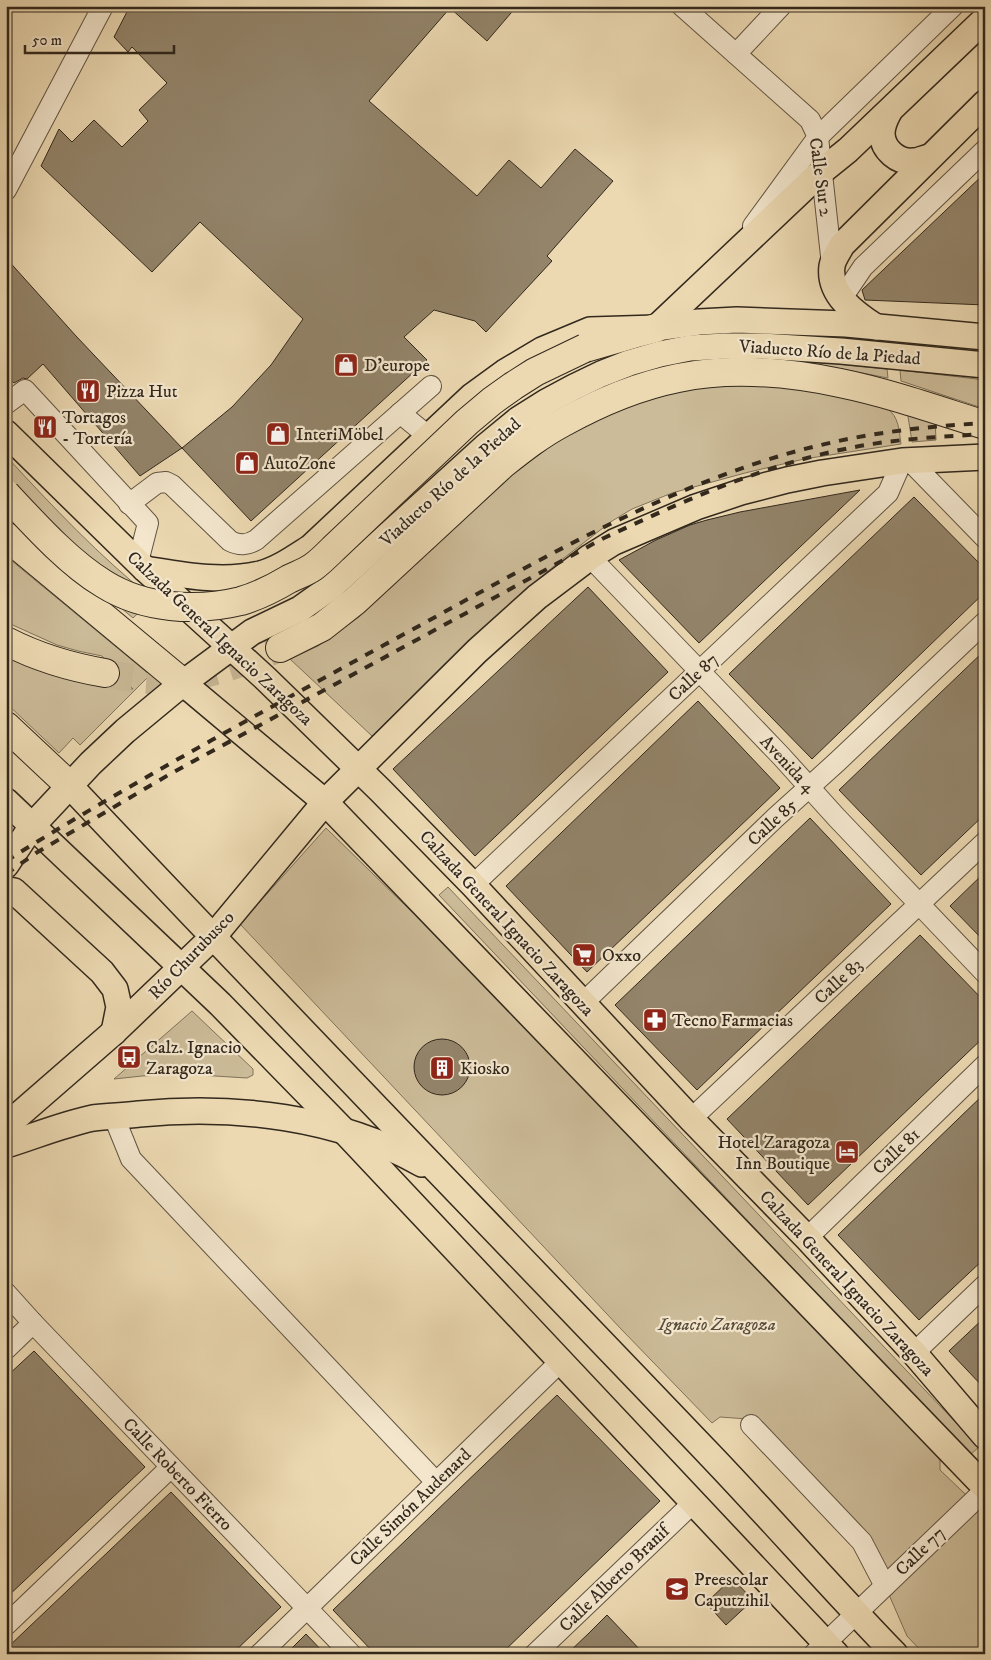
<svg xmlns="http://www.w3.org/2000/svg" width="991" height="1660" viewBox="0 0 991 1660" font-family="'IM FELL DW Pica',serif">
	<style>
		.green { fill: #ccbb98; stroke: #7f725a }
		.building { fill: #93846a; stroke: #32281c }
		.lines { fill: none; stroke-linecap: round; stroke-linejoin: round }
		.highway-tunnel { stroke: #c7b694; stroke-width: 28; stroke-dasharray: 28 14; stroke-linecap: butt }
		.minor-casing { stroke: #605442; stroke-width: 22 }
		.major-casing { stroke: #32281c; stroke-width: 28 }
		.highway-casing { stroke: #32281c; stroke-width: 30 }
		.minor { stroke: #f3e6cd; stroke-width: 20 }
		.major { stroke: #ecd9b2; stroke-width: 25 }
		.highway { stroke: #ecd9b2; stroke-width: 28 }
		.rail { stroke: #32281c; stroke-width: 4; stroke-dasharray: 9 9; stroke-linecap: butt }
		.highway-bridge-casing { stroke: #32281c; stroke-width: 30; stroke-linecap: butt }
		.highway-bridge { stroke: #ecd9b2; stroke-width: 28 }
		.labels { text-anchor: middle; stroke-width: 4.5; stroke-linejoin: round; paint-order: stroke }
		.street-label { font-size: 18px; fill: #32281c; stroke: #f3e6cd }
		.poi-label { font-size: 18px; fill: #32281c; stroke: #f3e6cd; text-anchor: start }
		.park-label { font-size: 18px; font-style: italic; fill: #584d3b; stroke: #f3e6cd }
	</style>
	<rect width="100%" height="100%" fill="#ecd9b2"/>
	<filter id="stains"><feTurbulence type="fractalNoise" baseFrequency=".004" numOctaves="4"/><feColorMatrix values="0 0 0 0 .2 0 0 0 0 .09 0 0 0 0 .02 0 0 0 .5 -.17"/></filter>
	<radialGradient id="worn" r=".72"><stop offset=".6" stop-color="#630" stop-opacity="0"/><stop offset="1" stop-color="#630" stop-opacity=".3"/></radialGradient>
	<g class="green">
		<path d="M809 361 887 369 888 378 810 363Z"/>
		<path d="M900 370 985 380V409L901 381Z"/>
		<path d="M721 382 794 385 887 408C899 417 899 430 901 444L804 459 745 473 672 493 632 509 612 521 560 561 535 582 490 625 430 679 372 736 290 659 318 646 359 617 526 462 611 407Z"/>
		<path d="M907 410 935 418 936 440 912 442Z"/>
		<path d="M6 456C53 507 99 556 153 599L133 618 6 512Z"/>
		<path d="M6 556 150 675 80 745 73 738 59 753 6 703V655L104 686 133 689 102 656 78 651 57 645 6 622Z"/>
		<path d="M326 828 500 998 940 1446V1470L985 1513V1654H924L907 1636 883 1581 748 1419 720 1417 712 1423 622 1330 240 924Z"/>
		<path d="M448 887 979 1447 970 1455 439 895Z"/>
		<path d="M192 1011 253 1069V1075L247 1078 183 1074 142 1076 114 1079Z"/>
	</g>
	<g class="building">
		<path d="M130 6H517L487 41 450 8 369 101 477 196 509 160 541 188 575 149 613 181 547 256 552 261 486 332 475 321 434 310 404 337 427 360 251 521 182 448 232 407 271 365 303 319 200 222 152 272 41 166 59 129 72 142 94 120 122 147 148 121 139 110 167 83 132 47 128 52 114 37Z"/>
		<path d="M985 173V305L865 300 862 290Z"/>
		<path d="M6 258 76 336 182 448 140 476 43 364 27 379 23 378 14 383 6 375Z"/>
		<path d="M860 490 699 643 619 560 656 540 690 525 707 520 740 512Z"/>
		<path d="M914 497 985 569V592L812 759 729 674Z"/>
		<path d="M588 587 668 672 475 856 393 769Z"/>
		<path d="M985 650V814L921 875 839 790Z"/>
		<path d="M698 701 780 788 587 972 506 886Z"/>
		<path d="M810 818 891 904 697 1090 615 1005Z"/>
		<path d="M985 872V942L950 906Z"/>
		<path d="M920 935 985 1002V1036L808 1205 727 1119Z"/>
		<circle cx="442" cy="1067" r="28"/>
		<path d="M985 1093V1258L919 1320 838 1235Z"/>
		<path d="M985 1317V1389L949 1351Z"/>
		<path d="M34 1351 145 1467 6 1598V1377Z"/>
		<path d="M557 1395 660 1501 501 1654H375L333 1610Z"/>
		<path d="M171 1492 281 1607 232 1654H6V1649Z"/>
		<path d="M732 1578 753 1600 726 1625 706 1603Z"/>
		<path d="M607 1615 644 1654H567L589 1633Z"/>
		<path d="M306 1634 325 1654H286Z"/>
	</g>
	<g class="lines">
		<path class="highway-tunnel" d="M105 673C120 676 135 679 150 680 194 682 240 664 280 648"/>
		<defs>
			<g id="minor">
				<path d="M682 6 810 120 818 137 832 265"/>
				<path d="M736 54 781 6"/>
				<path d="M6 190 103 6"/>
				<path d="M753 226 818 137 953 6"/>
				<path d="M842 298 863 267 985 150"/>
				<path d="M6 404 25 390 148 523 138 562"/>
				<path d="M400 413 428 436"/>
				<path d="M910 461 985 538"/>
				<path d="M129 504 157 483 166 482 172 485 230 541C240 546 247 545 256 540L431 386"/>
				<path d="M590 557 781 756 837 818 985 973"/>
				<path d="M473 885 888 493 902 461"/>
				<path d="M583 1003 775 818 838 761 985 622"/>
				<path d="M114 1117 131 1159 436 1482"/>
				<path d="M691 1119 985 842"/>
				<path d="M807 1238 985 1065"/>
				<path d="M6 1293 33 1323 351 1654"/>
				<path d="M6 1349 33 1323"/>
				<path d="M914 1353 985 1285"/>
				<path d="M751 1425 862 1542 885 1586"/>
				<path d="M6 1625 171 1467"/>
				<path d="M260 1654 561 1361"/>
				<path d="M535 1654 693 1503"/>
				<path d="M814 1654 985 1490"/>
			</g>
			<g id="major">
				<path d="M889 112C885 119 882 126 882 134 883 150 898 163 914 161 919 161 924 158 929 157"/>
				<path d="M876 327C856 314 828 295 832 266 833 259 839 251 842 245L985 103"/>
				<path d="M656 328 822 171 848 150 985 19"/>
				<path d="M6 433 145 569 265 678 380 790 473 885 691 1119 807 1238 914 1353 985 1436"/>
				<path d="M145 569C183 575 222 583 260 574 279 569 295 557 311 547L472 396 505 372 542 350 590 330 656 328 699 322 737 320 846 324 985 337"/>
				<path d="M183 683 325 802 985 1487"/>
				<path d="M70 786C282 1011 497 1232 710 1455 773 1521 832 1589 895 1654"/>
				<path d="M6 801 220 1004 344 1131 836 1654"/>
				<path d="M6 865 32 826 91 763 125 731 183 683 252 632 300 609 331 587 485 447 519 419 546 402 574 387 601 374 629 363 660 354 690 348 725 346H762L841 351 985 365"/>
				<path d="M6 890 14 891 102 972 115 989 119 1007 114 1032"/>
				<path d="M6 1126 114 1032 213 937 325 802 477 651 537 597 590 557 614 542 696 507 741 492 787 480 822 473 902 461 985 457"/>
				<path d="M6 1145C35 1136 64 1124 93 1118 108 1116 124 1116 139 1114 235 1105 337 1116 422 1164"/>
			</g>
			<g id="highway">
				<path d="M585 348 633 334 656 328"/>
				<path d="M6 536 183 683"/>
				<path d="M6 641C37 657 70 667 105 673"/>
				<path d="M280 648 322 627 355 601 503 464C522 449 541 434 562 423 598 403 638 386 678 378 730 367 788 372 840 383 889 393 937 410 985 425"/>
				<path d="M6 726 70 786"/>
			</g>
		</defs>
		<use href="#minor" class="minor-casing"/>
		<use href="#major" class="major-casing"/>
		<use href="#highway" class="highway-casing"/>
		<use href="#minor" class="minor"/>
		<use href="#major" class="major"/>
		<use href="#highway" class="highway"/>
		<g class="rail">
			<path d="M6 861C129 784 257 715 384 645 525 569 676 476 834 442 883 431 934 426 985 423"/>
			<path d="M6 874 36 853 170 774 604 538C681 502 761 466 845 449 891 439 938 437 985 434"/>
		</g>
		<defs>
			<path id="highway-bridge" d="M6 494C34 524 69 563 104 584 144 609 196 612 241 601 258 596 274 588 289 579 297 575 306 572 313 567 320 562 327 555 333 549L467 422 492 401 513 386 535 372 585 348"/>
		</defs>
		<use href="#highway-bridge" class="highway-bridge-casing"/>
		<use href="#highway-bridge" class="highway-bridge"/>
	</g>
	<defs>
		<symbol id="shop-square" viewBox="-11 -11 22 22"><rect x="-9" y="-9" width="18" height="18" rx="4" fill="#8f2418" stroke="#f3e6cd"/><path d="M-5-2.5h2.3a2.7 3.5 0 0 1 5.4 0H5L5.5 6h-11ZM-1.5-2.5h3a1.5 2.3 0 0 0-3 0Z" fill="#fff"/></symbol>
		<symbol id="restaurant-square" viewBox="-11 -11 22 22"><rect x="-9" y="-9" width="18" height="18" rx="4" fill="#8f2418" stroke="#f3e6cd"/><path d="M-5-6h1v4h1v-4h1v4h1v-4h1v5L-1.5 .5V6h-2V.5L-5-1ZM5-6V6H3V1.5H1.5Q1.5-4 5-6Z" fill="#fff"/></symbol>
		<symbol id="supermarket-square" viewBox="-11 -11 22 22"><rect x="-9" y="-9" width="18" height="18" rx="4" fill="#8f2418" stroke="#f3e6cd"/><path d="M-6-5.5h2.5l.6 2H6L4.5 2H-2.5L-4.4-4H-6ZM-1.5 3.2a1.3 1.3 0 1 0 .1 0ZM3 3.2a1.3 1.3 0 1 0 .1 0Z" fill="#fff"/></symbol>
		<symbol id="pharmacy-square" viewBox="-11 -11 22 22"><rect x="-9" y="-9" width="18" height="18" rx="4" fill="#8f2418" stroke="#f3e6cd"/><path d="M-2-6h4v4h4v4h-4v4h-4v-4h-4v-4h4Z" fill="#fff"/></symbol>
		<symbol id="bus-square" viewBox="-11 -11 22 22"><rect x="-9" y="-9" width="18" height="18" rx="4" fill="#8f2418" stroke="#f3e6cd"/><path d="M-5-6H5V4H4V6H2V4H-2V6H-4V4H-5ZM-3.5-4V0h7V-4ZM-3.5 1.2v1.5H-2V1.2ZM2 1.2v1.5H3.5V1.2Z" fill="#fff"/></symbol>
		<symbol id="building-square" viewBox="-11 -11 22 22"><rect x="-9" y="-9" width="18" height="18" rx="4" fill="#8f2418" stroke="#f3e6cd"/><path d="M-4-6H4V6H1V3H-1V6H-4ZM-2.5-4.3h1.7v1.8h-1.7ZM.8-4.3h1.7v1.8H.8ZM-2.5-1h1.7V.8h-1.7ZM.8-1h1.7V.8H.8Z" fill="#fff"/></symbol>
		<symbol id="hotel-square" viewBox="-11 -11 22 22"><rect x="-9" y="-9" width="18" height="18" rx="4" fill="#8f2418" stroke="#f3e6cd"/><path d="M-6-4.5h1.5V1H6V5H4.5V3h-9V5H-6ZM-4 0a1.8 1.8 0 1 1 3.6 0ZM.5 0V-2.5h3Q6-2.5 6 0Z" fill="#fff"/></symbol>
		<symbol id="school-square" viewBox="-11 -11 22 22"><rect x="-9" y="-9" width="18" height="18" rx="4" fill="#8f2418" stroke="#f3e6cd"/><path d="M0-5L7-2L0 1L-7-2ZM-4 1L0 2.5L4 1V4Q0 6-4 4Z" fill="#fff"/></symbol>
	</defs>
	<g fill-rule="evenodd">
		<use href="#shop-square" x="332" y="351" width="28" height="28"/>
		<use href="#restaurant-square" x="74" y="377" width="28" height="28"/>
		<use href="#restaurant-square" x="31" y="413" width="28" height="28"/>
		<use href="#shop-square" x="264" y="420" width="28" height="28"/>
		<use href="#shop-square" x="233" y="449" width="28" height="28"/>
		<use href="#supermarket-square" x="570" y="941" width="28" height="28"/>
		<use href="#pharmacy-square" x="641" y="1006" width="28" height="28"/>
		<use href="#bus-square" x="115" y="1043" width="28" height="28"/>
		<use href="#building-square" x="428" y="1054" width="28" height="28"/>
		<use href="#hotel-square" x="833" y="1138" width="28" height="28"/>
		<use href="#school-square" x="663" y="1575" width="28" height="28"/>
	</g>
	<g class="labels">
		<g class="street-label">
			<text transform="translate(821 177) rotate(82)" y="6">Calle Sur 2</text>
			<text transform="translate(830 352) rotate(4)" y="6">Viaducto Río de la Piedad</text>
			<text transform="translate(450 482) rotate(-42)" y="6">Viaducto Río de la Piedad</text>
			<text transform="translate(220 638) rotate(43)" y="6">Calzada General Ignacio Zaragoza</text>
			<text transform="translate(693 677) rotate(-43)" y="6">Calle 87</text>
			<text transform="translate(788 764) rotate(47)" y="6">Avenida 4</text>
			<text transform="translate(772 822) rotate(-43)" y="6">Calle 85</text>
			<text transform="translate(507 923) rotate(47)" y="6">Calzada General Ignacio Zaragoza</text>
			<text transform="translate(191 955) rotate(-46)" y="6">Río Churubusco</text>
			<text transform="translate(838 981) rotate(-43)" y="6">Calle 83</text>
			<text transform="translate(896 1151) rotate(-44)" y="6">Calle 81</text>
			<text transform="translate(847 1283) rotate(47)" y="6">Calzada General Ignacio Zaragoza</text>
			<text transform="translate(178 1474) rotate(46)" y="6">Calle Roberto Fierro</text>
			<text transform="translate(410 1507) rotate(-44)" y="6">Calle Simón Audenard</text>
			<text transform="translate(920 1551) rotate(-44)" y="6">Calle 77</text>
			<text transform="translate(614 1578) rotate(-44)" y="6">Calle Alberto Branif</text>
		</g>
		<g class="poi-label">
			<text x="364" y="371">D'europe</text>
			<text x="106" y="397">Pizza Hut</text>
			<text x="62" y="423">Tortagos<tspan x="62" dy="21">- Tortería</tspan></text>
			<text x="296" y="440">InteriMöbel</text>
			<text x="264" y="469">AutoZone</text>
			<text x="602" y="961">Oxxo</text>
			<text x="672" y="1026">Tecno Farmacias</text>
			<text x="146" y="1053">Calz. Ignacio<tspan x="146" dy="21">Zaragoza</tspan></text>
			<text x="460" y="1074">Kiosko</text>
			<text x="830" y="1148" text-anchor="end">Hotel Zaragoza<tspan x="830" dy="21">Inn Boutique</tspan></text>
			<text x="694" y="1585">Preescolar<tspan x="694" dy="21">Caputzihil</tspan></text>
		</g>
		<g class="park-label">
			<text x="717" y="1330">Ignacio Zaragoza</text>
		</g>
	</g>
	<rect width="991" height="1660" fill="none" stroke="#ecd9b2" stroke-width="25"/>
	<rect x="8" y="8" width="976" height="1645" fill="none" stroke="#32281c" stroke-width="2.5"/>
	<rect x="12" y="12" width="966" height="1635" fill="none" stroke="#32281c"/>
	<path d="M25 45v8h149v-8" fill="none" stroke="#32281c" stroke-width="2.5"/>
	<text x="32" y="45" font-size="15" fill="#32281c" stroke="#f3e6cd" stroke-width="4" paint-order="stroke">50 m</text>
	<rect width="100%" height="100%" filter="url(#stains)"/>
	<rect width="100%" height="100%" fill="url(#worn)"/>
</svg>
